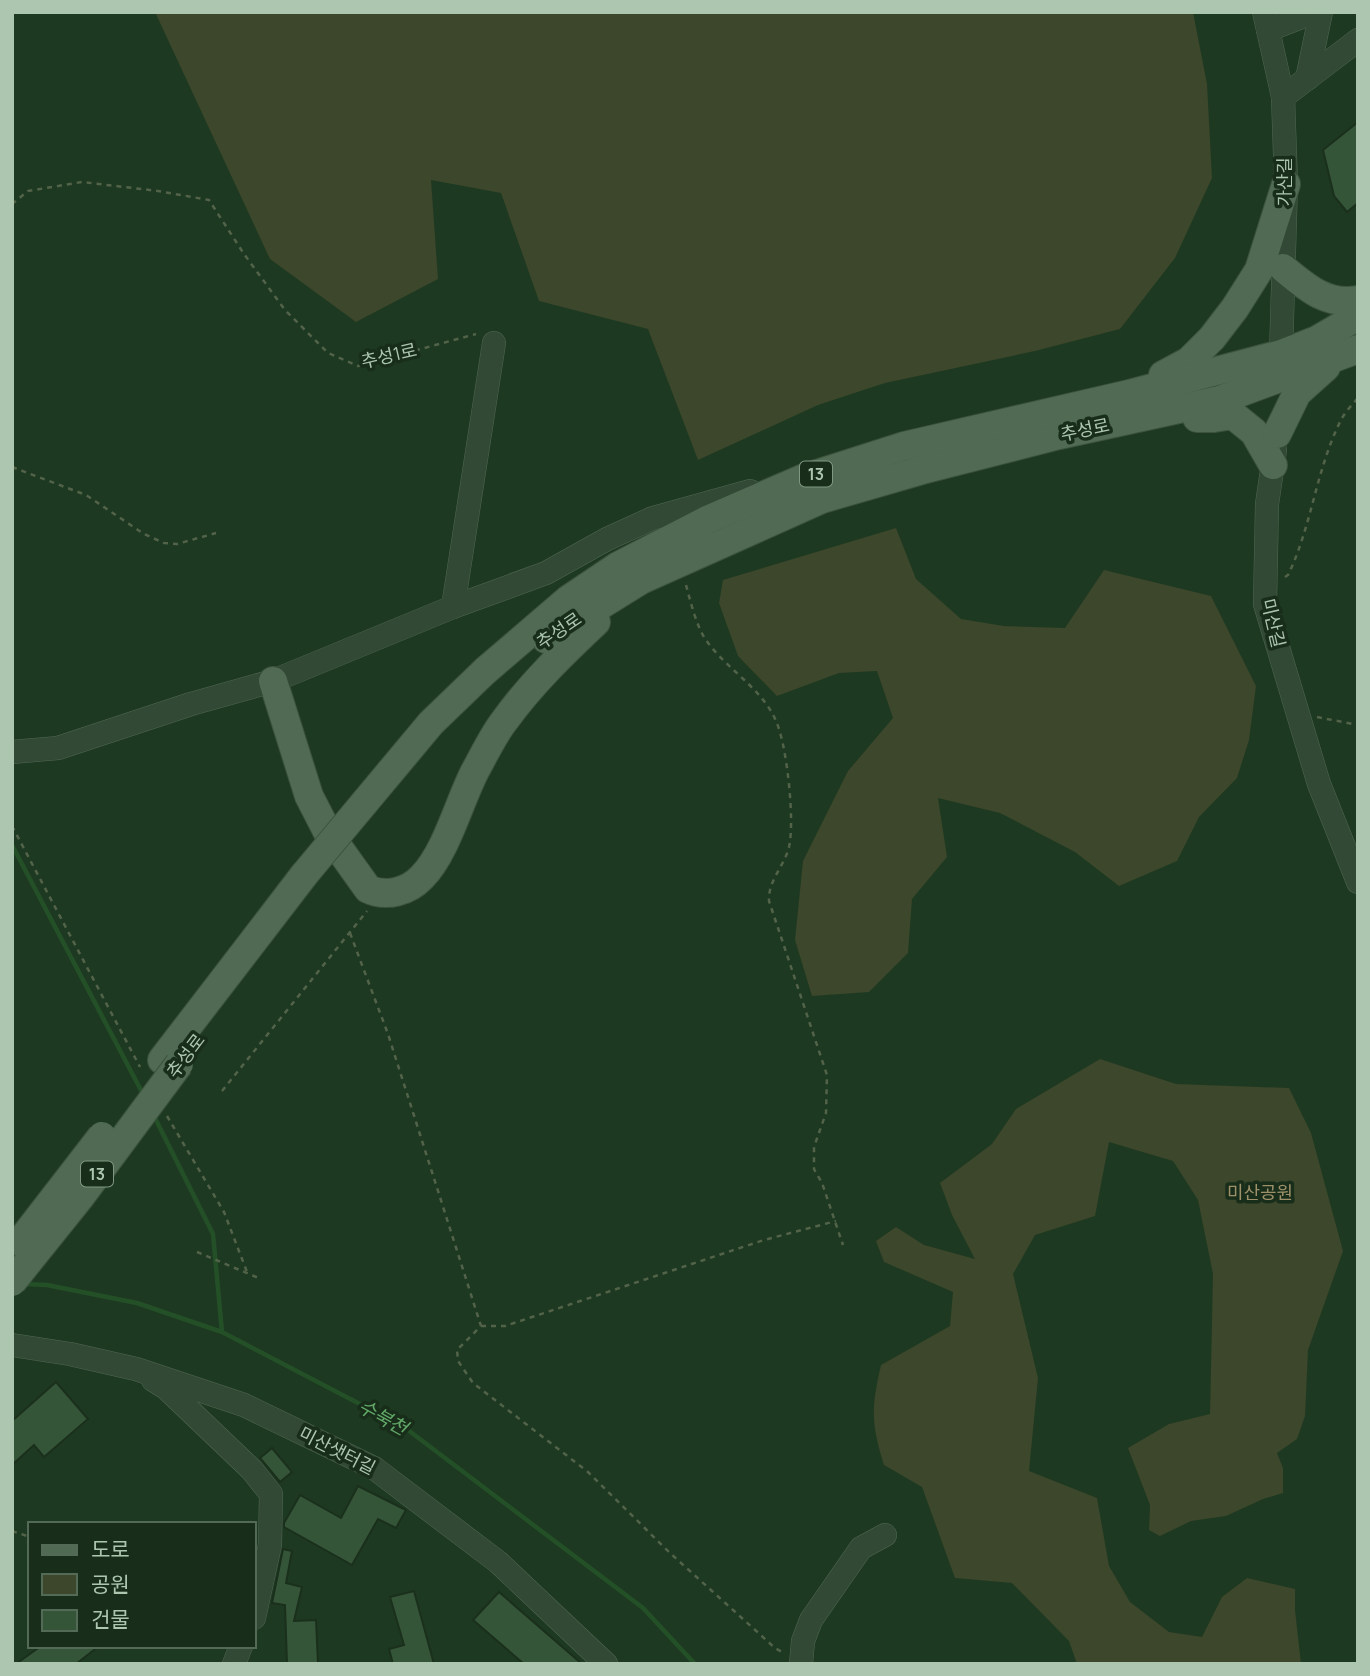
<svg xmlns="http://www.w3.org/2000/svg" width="1370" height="1676" viewBox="0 0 1370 1676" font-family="Manrope,'Noto Sans KR',sans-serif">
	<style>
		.green { fill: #3c472b }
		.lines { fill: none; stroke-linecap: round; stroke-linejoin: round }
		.stream { stroke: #245028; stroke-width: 4.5 }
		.building { fill: #355538; stroke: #1a301c; stroke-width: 2 }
		.minor-casing { stroke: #506753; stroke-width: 24 }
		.major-casing { stroke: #3c533e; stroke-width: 30 }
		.path { stroke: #52634a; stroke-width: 2.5; stroke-dasharray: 5 5; stroke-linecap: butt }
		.minor { stroke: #324935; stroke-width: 23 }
		.major { stroke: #506a53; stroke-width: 28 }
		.major-bridge-casing { stroke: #3c533e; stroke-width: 30; stroke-linecap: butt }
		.major-bridge { stroke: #506a53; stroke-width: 28 }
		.labels { text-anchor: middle; stroke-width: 7; stroke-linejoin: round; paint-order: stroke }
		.shield { fill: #182e1a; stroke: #809883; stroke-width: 2 }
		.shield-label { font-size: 16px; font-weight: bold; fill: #acc6b0 }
		.street-label { font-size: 18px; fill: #acc6b0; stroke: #182e1a }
		.park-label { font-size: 18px; fill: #9e916a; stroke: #182e1a }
		.water-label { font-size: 19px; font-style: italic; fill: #62a969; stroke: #182e1a }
	</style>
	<rect width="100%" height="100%" fill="#1e3921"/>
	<g class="green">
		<path d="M155 12H1193L1207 84 1212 178 1175 258 1120 329 1035 351 885 383 818 405 698 460 648 329 539 301 501 193 431 180 438 279 356 322 270 259Z"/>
		<path d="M896 528 916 579 961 619 1004 626 1065 628 1104 570 1211 596 1256 686 1249 740 1237 778 1199 817 1177 861 1119 886 1075 852 1000 813 938 798 947 857 912 899 908 953 869 992 812 996 795 940 803 861 848 771 893 718 877 671 839 673 777 696 738 656 719 603 723 580Z"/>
		<path d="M1100 1059 1176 1084 1289 1088 1311 1133 1343 1251 1308 1350 1305 1416 1297 1439 1277 1453 1283 1468V1493L1263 1499 1226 1516 1191 1521 1160 1536 1149 1530 1150 1505 1128 1448 1169 1424 1210 1414 1213 1274 1198 1200 1173 1161 1109 1142 1095 1216 1035 1235 1013 1274 1038 1378 1029 1471 1097 1498 1109 1566 1130 1602 1169 1632 1202 1637 1222 1597 1247 1578 1295 1589V1610L1301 1664H1077L1069 1641 1012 1583 955 1578 922 1487 884 1465C871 1423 871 1409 881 1365L950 1326 953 1292 884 1262 876 1241 896 1227 924 1245 975 1259 952 1215 940 1183 992 1144 1016 1109Z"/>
	</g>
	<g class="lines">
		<g class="stream">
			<path d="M12 845 144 1096"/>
			<path d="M154 1116 213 1234 222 1332"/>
			<path d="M24 1284 47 1285 137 1303 222 1332 404 1427 643 1608 695 1664"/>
		</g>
	</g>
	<g class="building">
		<path d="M1358 122V203L1347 212 1334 196 1323 150Z"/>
		<path d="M56 1382 88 1419 44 1457 34 1445 12 1465V1421Z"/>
		<path d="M272 1448 292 1472 280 1482 260 1458Z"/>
		<path d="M358 1486 406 1510 396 1528 378 1519 352 1565 284 1527V1523L300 1495 341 1518Z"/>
		<path d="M283 1549 292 1551 286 1583 302 1587 294 1621 316 1620 318 1664H287L285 1605 272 1603Z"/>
		<path d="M414 1591 434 1664H393L389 1649 404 1645 390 1597Z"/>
		<path d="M499 1592 582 1664H524L473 1620Z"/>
		<path d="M41 1646H99L76 1664H16Z"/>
	</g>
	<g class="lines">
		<defs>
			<g id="minor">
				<path d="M1264 12 1283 97 1286 184 1281 354 1285 369"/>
				<path d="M1268 30 1299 18 1301 12"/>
				<path d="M1307 79 1321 12"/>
				<path d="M1283 97 1358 40"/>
				<path d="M1275 450 1267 504 1265 604 1319 784 1358 882"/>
				<path d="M453 607 494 343"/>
				<path d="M12 752 58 748 191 704 273 681 453 607 546 573 607 539 653 518 750 491"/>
				<path d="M12 1345 70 1354 136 1369 244 1405 374 1468 498 1562 606 1664"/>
				<path d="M153 1380 166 1388 252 1470 271 1494 270 1545 254 1618"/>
				<path d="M234 1664 241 1646"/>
				<path d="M801 1664 803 1641 811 1620 861 1548 885 1535"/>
			</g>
			<g id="major">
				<path d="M1283 268C1306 287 1327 306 1358 300"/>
				<path d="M1163 375 1189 361 1212 338 1235 308 1259 270 1286 184"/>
				<path d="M1197 418H1214L1233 415 1254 432 1273 465"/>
				<path d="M1277 434 1297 393 1326 367"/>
				<path d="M546 639 641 580 822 499 922 470 1059 435 1220 400 1358 349"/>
				<path d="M273 681 309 796 328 833 368 889C387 898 409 891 422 877 446 853 459 802 475 771 484 755 493 735 505 720 531 684 564 652 596 622"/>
				<path d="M365 802 431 723 485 671 569 599 618 566 709 519 804 478 904 446 1129 394 1281 354 1317 340 1358 316"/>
				<path d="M162 1060 304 875"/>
			</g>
		</defs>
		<use href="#minor" class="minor-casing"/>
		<use href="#major" class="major-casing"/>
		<g class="path">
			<path d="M12 204 28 191 82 182 158 191 209 200 244 254 285 310 328 353 358 366 476 334"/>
			<path d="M12 467 86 495 144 534 164 543 177 544 216 533"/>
			<path d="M1285 577 1288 575C1312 526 1316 469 1341 420 1345 412 1352 405 1358 398"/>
			<path d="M686 585C690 600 697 628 706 640 726 669 762 688 776 721 787 745 795 821 789 847 784 867 768 880 769 901L827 1075 826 1113 814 1147V1169L822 1183 843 1245"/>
			<path d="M1317 717 1358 725"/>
			<path d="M12 826 140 1067"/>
			<path d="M350 933 388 1034 481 1326 457 1350 458 1361 473 1383 588 1472 670 1553 775 1648 782 1652"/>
			<path d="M222 1091 367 911"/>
			<path d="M167 1116 224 1212 247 1272"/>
			<path d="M197 1252 261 1279"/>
			<path d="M481 1326H505L764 1240 836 1221"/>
			<path d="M12 1531 30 1537"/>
		</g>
		<use href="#minor" class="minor"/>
		<use href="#major" class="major"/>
		<defs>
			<g id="major-bridge">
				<path d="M304 875 365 802"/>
				<path d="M20 1242 102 1136"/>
				<path d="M12 1282 81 1196 179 1064"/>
			</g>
		</defs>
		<use href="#major-bridge" class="major-bridge-casing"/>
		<use href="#major-bridge" class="major-bridge"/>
	</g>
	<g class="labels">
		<g class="shield">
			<rect x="800" y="461.5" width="32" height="25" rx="5"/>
			<rect x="81" y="1161.5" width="32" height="25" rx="5"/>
		</g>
		<g class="shield-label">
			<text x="816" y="480">13</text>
			<text x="97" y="1180">13</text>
		</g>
		<g class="street-label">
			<text transform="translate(1285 182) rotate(-90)" y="6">가산길</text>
			<text transform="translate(389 356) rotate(-13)" y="6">추성1로</text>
			<text transform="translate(1085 430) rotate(-12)" y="6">추성로</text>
			<text transform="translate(1273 623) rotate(77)" y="6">미산길</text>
			<text transform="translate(559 631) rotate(-34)" y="6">추성로</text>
			<text transform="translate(186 1056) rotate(-53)" y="6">추성로</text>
			<text transform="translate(337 1451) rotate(27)" y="6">미산샛터길</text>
		</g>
		<g class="park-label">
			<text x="1260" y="1199">미산공원</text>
		</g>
		<g class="water-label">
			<text transform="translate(383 1417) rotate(29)" y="7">수북천</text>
		</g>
	</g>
	<rect width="1370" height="1676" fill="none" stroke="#acc6b0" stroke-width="28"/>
	<rect x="28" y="1522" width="228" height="126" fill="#182e1a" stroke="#536b56" stroke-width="2"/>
	<rect x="42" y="1545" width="35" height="10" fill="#506a53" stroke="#536b56" stroke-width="2"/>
	<text x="91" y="1557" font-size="21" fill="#acc6b0">도로</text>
	<rect x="42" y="1574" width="35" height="21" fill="#3c472b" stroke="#536b56" stroke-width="2"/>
	<text x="91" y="1592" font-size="21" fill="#acc6b0">공원</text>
	<rect x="42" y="1610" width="35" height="21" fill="#355538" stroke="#536b56" stroke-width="2"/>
	<text x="91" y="1627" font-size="21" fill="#acc6b0">건물</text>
</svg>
